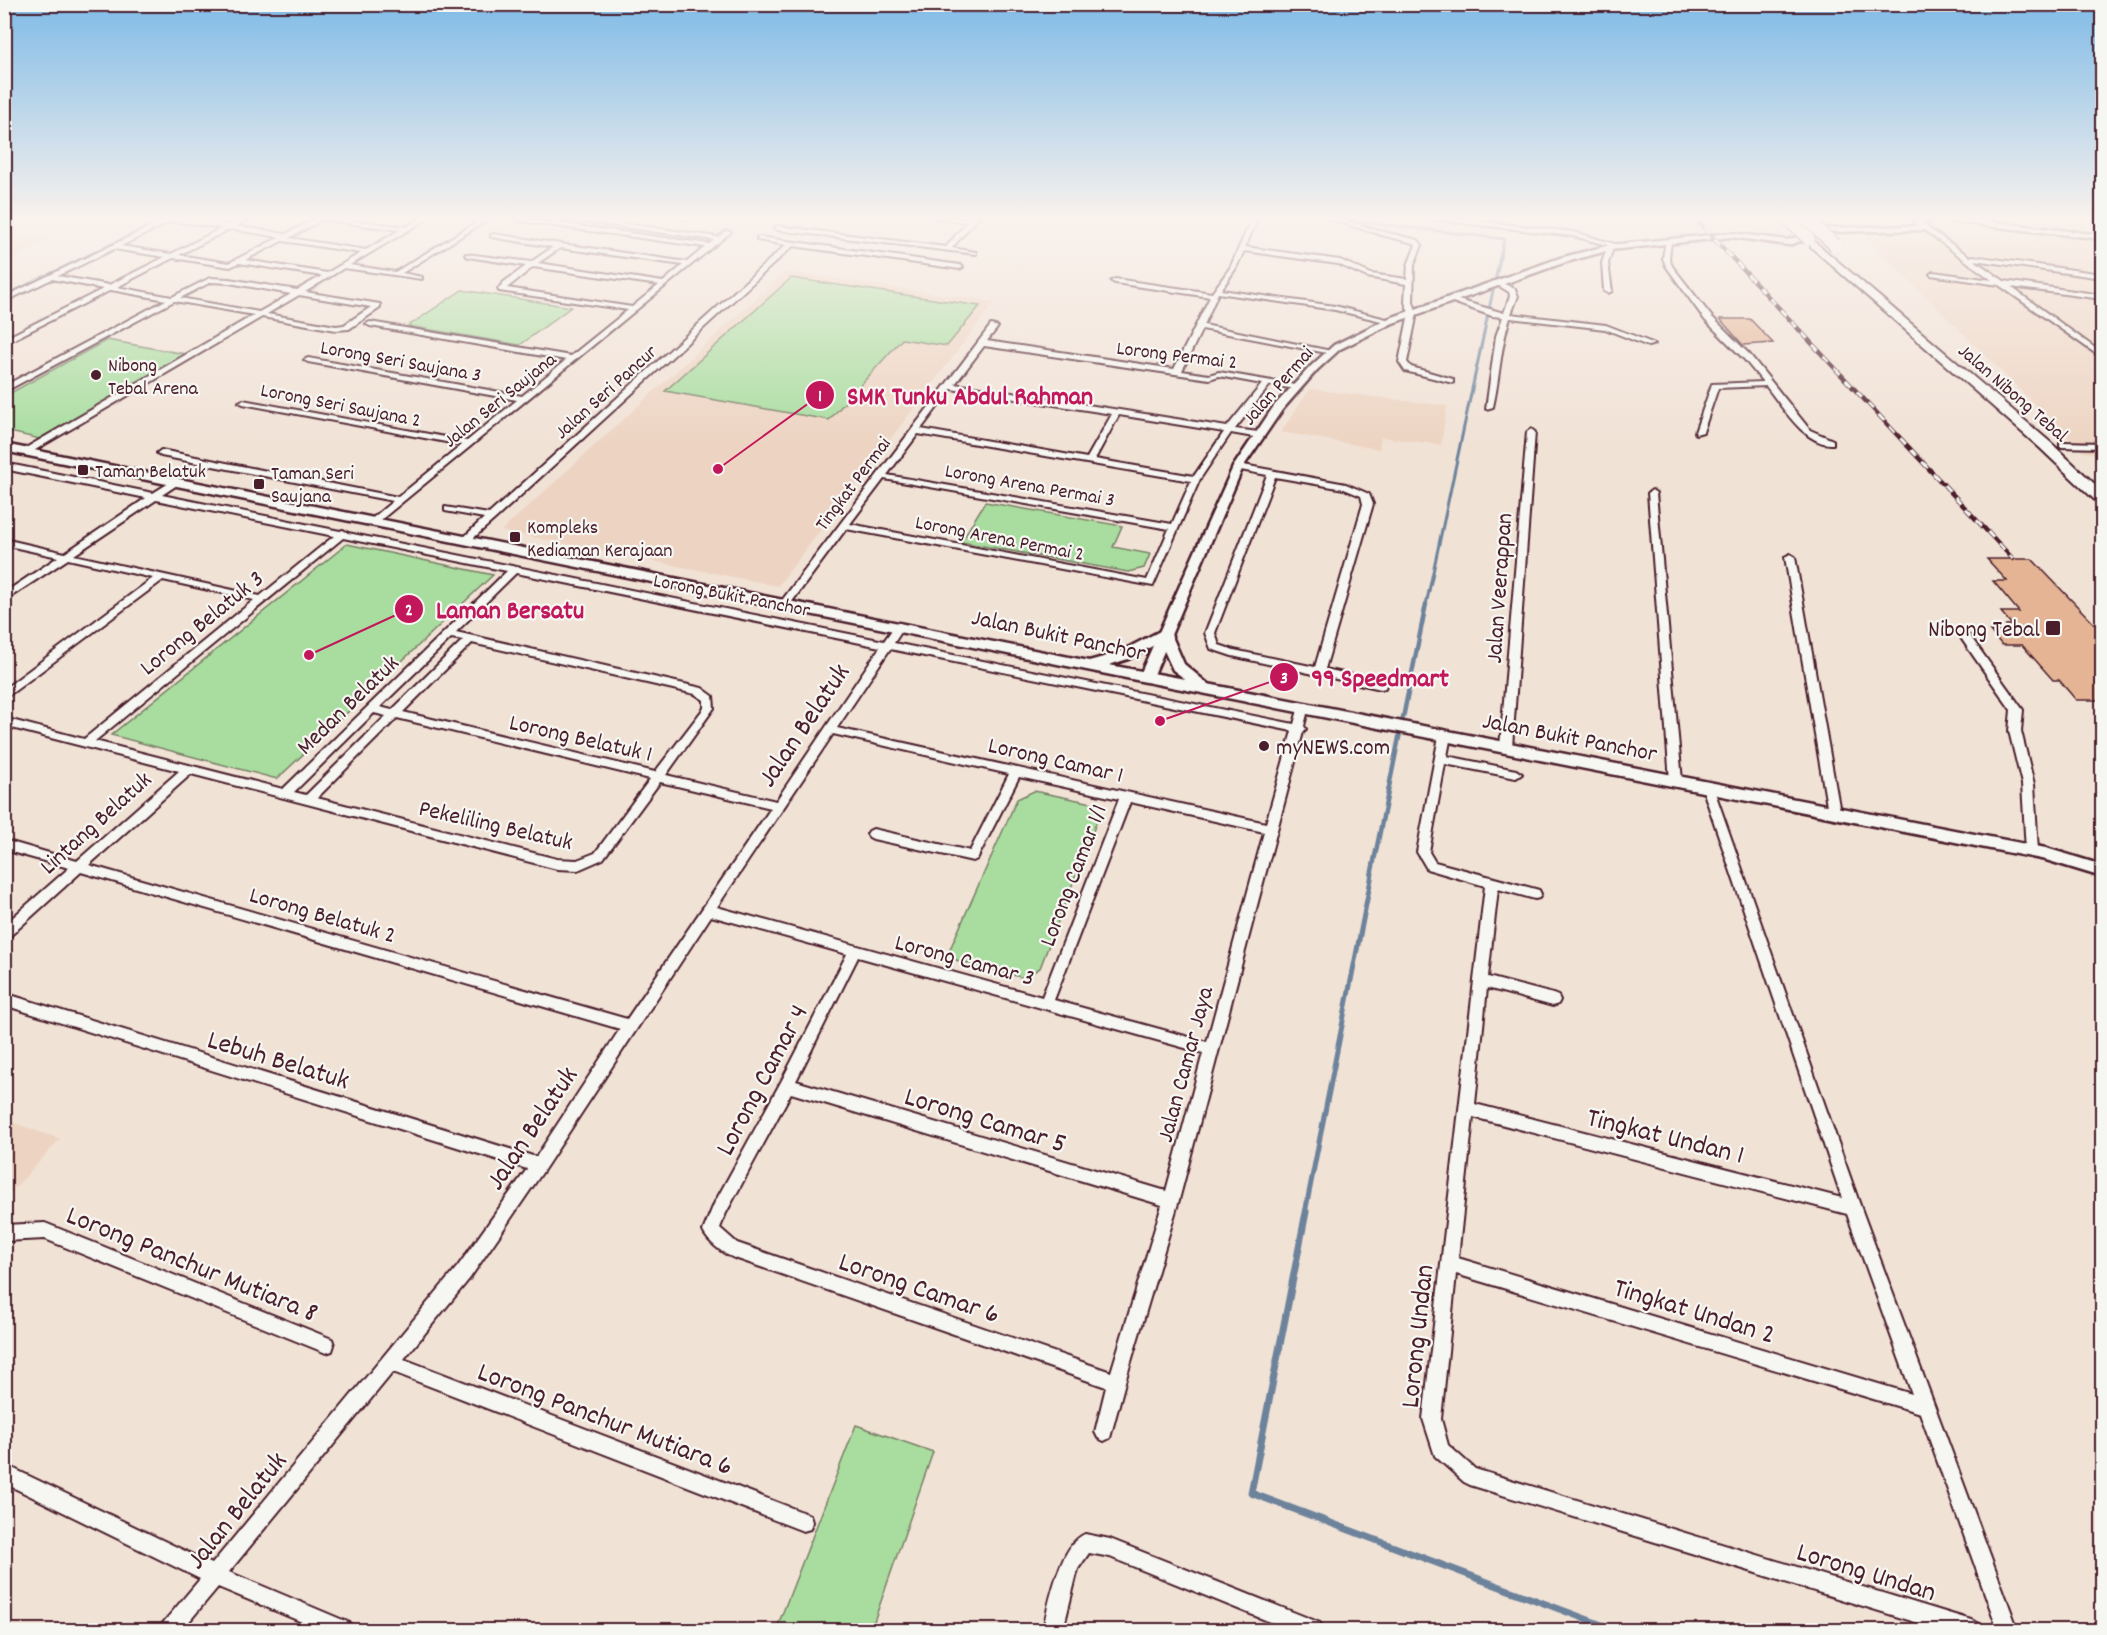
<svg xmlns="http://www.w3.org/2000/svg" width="2107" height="1635" viewBox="0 0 2107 1635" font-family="Dekko,sans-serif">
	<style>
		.built { fill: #edd4c2 }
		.green { fill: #a8dd9f; stroke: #797e65; stroke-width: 1.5 }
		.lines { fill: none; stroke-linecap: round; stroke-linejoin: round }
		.stream-far3 { stroke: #6d839b; stroke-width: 3 }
		.stream-far2 { stroke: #6d839b; stroke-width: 4.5 }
		.stream-far1 { stroke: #6d839b; stroke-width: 5 }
		.stream { stroke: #6d839b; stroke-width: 7 }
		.building { fill: #e4b495; stroke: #4a1f2b; stroke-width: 1.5 }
		.minor-casing { stroke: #4a1f2b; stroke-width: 4 }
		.tertiary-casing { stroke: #4a1f2b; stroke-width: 5 }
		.secondary-casing { stroke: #4a1f2b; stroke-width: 5 }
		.trunk-casing { stroke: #4a1f2b; stroke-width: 4 }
		.minor { fill: #f6f6f2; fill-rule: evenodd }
		.tertiary { fill: #f6f6f2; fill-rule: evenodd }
		.secondary { fill: #f6f6f2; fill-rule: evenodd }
		.trunk { fill: #f6f6f2; fill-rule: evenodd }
		.rail-casing { stroke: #4a1f2b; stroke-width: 4.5 }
		.rail { stroke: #f6f6f2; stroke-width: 3; stroke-dasharray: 8; stroke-linecap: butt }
		.trunk-bridge-casing { stroke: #4a1f2b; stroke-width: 15; stroke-linecap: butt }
		.trunk-bridge { stroke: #f6f6f2; stroke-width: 12 }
		.poi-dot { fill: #4a1f2b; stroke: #f6f6f2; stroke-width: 2 }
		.labels { text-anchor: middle; stroke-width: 4.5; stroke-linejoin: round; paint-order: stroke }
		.far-street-label { font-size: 20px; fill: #4a1f2b; stroke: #f6f6f2 }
		.far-poi-label { font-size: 20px; fill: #4a1f2b; stroke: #f6f6f2; text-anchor: start }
		.street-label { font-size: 24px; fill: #4a1f2b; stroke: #f6f6f2 }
		.poi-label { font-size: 24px; fill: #4a1f2b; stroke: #f6f6f2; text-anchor: end }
		.near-street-label { font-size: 28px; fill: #4a1f2b; stroke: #f6f6f2 }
		.leader { fill: none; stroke: #c2185b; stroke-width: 2 }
		.callout-dot { fill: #c2185b; stroke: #f6f6f2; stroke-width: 2 }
		.mark-label { font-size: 18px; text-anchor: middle; font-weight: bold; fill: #fff }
		.callout-label { font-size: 26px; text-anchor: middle; font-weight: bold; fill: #c2185b; stroke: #f6f6f2; stroke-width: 4.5; stroke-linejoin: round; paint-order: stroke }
	</style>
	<rect width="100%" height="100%" fill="#f1e2d6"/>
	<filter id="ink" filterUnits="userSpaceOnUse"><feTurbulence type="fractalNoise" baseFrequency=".0167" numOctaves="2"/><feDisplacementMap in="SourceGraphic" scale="12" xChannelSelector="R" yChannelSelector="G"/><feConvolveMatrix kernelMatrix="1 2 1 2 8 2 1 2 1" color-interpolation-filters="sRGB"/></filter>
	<g filter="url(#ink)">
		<g class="built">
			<path d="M1915 216H2102V455L2083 452 1861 233 1913 230Z"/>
			<path d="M5 232 54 239 5 262Z"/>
			<path d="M785 272 995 302 778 586 501 531Z"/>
			<path d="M1310 389 1447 406 1441 445 1381 437 1379 449 1281 432Z"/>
			<path d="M5 1120 60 1139 5 1199 4 1120Z"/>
		</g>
		<g class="green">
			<path d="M791 278 980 306 947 346 902 339 829 420 665 391Z"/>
			<path d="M462 290 571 307 520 345 408 326Z"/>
			<path d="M107 340 185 354 40 439 5 431V396Z"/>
			<path d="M985 502 1122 526 1113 547 1150 554 1144 568 1128 572 961 542Z"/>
			<path d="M347 544 493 575 277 779 111 735Z"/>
			<path d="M1034 791 1092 803 1100 813 1040 968 1024 978 956 960 950 949 1017 799Z"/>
			<path d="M856 1425 933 1452 871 1630H776Z"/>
		</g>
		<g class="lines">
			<g class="stream-far3">
				<path d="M1339 216 1354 221 1504 239 1426 605"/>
				<path d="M4 296 170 216"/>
			</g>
			<path class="stream-far2" d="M1371 876 1426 604"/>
			<path class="stream-far1" d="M1305 1213 1372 874"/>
			<path class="stream" d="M1306 1212 1251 1493 1615 1630"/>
		</g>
		<g class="building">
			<path d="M1720 319H1750L1773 343 1743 345Z"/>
			<path d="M1987 559H2032L2103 633V700H2076L2059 680H2053L2022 645H2002L1990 631H2011L2006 625H2012L2001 612H2019L1993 581H2007Z"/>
		</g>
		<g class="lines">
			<defs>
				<g id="minor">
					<path d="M173 216 228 225 246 216H254L236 226 286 234 320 216 406 227 425 216H432L350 265 395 272 487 216H494L402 273 422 277V279L344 268 305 292 380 304V308L349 329 336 330 262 317 30 453H24V449L254 315 174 301 4 392V386L166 300 111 290 4 344V339L103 289 52 279 4 302V297ZM322 220 400 230 366 250 289 238ZM172 221 222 228 171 254 121 246ZM230 229 280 237 229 263 179 255ZM282 241H283L361 253 327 273 245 260ZM114 249 165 257 109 285 58 276ZM173 258 230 267 239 263 322 276 297 290 229 279 210 278 172 297 117 287ZM211 282 229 283 291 294 259 312 180 298ZM299 295 371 307 344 325 336 326 267 314Z"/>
					<path d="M555 216H570L718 237 726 231 731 232 377 523H371L369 521 393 501 161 456 157 453 161 450 398 497 462 445 243 404 239 402 243 400 467 441 517 400 308 362 304 360 308 358 522 396 566 360 370 326 366 324 370 322 571 356 628 310 499 291 498 289 504 282 526 266 468 257 465 255 466 254 531 262 553 247 491 237V235L493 234 687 262 705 247 518 221V219L520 218 709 244 714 240 558 218ZM560 248 683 265 663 282 538 263ZM533 267 659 285 632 307 507 288Z"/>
					<path d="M670 216H685L690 218 687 220Z"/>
					<path d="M929 216 970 219 973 216H979L952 248 976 252V254L777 230 774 228 777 226 946 247 967 222 932 218Z"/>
					<path d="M1253 216H1259L1245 247 1340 260 1371 274 1407 279 1408 265 1416 245 1414 243 1385 236 1321 216H1330L1388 233 1418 240 1422 245 1414 265 1413 302 1417 313 1407 362 1411 367 1453 379V383L1405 371 1399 362 1409 313 1405 302 1406 284 1367 277 1338 264 1244 251 1236 268 1221 290 1335 306 1394 321 1390 323 1335 310 1218 293 1204 325 1336 352 1332 354 1202 329 1182 371 1209 375 1219 372 1296 385 1300 387 1296 389 1270 385 1235 429 1259 432 1263 435 1259 438 1231 433 1200 479 1153 586 846 529 788 607H780V603L991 325 998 327 987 341 1174 369 1210 297 1115 283 1111 281 1115 279 1212 293 1230 268ZM984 346 1209 379 1219 376 1262 384 1227 427 955 384ZM951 389 1112 414 1087 458 921 429ZM1119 415 1224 432 1194 476 1095 459ZM918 434 1191 481 1172 524 887 475ZM884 479 1169 529 1147 580 850 524Z"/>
					<path d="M1416 216H1434L1573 232 1625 247 1622 249 1573 236 1419 218Z"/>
					<path d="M1925 226 1970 257 1973 256 2102 274V278L1974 260 2004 281 2102 295V299L2011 287 2102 353V358L1999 285 1931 275 1930 274 1933 272 1992 280 1923 229 1922 228Z"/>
					<path d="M759 237 960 265 963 267 960 269 793 246 495 519 470 541H464V537L484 518 445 511V507L489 514 786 245 757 240V238Z"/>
					<path d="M1666 240 1671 241 1669 258 1672 266 1711 316 1750 355 1810 430 1833 440V444C1805 446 1782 406 1766 386L1718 388 1703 432 1696 434 1695 432 1712 384 1763 382 1744 359 1705 320 1666 266 1663 258Z"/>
					<path d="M1610 246 1613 248 1608 263 1612 291 1608 293 1604 291 1602 263 1607 248Z"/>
					<path d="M1498 281 1515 289 1518 296 1511 314 1606 325 1655 344 1648 346 1605 329 1510 318C1500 347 1500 377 1493 407L1486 409 1496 336 1503 317 1492 316 1447 300 1451 298 1504 313 1510 296 1509 292 1496 284V282Z"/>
					<path d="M1531 429 1535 432 1512 747 1506 751 1500 747 1527 432Z"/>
					<path d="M2063 442 2102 443V448L2060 447V443Z"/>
					<path d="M4 463 153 493 177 478 180 479V483L162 495 340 531 343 530 348 533 884 641 896 624 900 623 905 626 894 643 1294 724 1300 703H1308L1309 706 1304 726 1306 729 1303 732 1179 1200 1125 1382 1110 1438 1104 1441 1098 1438 1095 1432 1106 1387 732 1257C722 1253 707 1241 703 1231L714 1204 782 1080 847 954 711 916 544 1170 470 1278 404 1359 810 1515 812 1522 810 1529 803 1531 393 1372 229 1572 350 1623 353 1630H321L218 1587 182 1630H160L163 1623 200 1579 4 1483V1464L212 1564 458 1266 527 1169 4 1005V993L536 1157 620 1029 81 872 9 937 4 938V925L69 868 4 850V840L77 861 179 771 4 726V718L84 739 254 600 163 580 4 699V689L153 578 68 559 4 601V593L58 557 4 545V539L65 553 146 498 4 469ZM156 500 334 536 260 596 74 555ZM343 538 507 571 283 789 95 741ZM516 573 880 647 776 801 666 775 714 708 713 696 702 688 456 632ZM451 638 463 640 392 710 380 707ZM472 643 695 694 704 700V708L655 772 403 712ZM890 649 1292 731 1266 823 837 728ZM374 713 386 716 306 795 294 792ZM397 718 650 779 595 853 577 860 557 859 317 798ZM833 734 1009 774 970 851 873 829 869 831 867 834 869 837 873 839 973 861 977 859 1019 777 1119 799 1042 997 717 907ZM191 774 557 869 578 870 603 859 660 782 771 808 627 1019 89 865ZM1130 802 1264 832 1207 1042 1054 1000ZM858 957 1203 1053 1166 1191 796 1081ZM791 1093 1162 1205 1111 1372 737 1243 720 1228 726 1213Z"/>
					<path d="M1238 464 1346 484 1369 494 1373 504 1325 669 1385 682 1386 685 1385 688 1381 689 1232 656 1211 649 1205 633 1267 475 1235 469V465ZM1275 477 1344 489 1361 496 1363 504 1315 667 1234 650 1219 645 1215 633Z"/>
					<path d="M1652 490 1656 493 1682 781 1676 785 1670 781 1648 493Z"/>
					<path d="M1790 554 1795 557 1840 812 1834 816 1828 812 1785 557Z"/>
					<path d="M1966 635 1970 636 2023 710 2021 731 2034 784 2038 851 2036 854H2028L2026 851 2022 784 2009 731 2011 710 1961 638Z"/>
					<path d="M1445 732 1451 736 1447 756 1516 770 1522 774 1516 778 1445 764 1429 852 1435 862 1539 890 1541 894 1539 898 1535 899 1498 889 1488 977 1553 994 1558 996 1560 1000 1558 1004 1553 1006 1487 988 1475 1104 1842 1198 1702 787 1708 783 1712 784 1861 1208 2018 1630H1998L1920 1413 1456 1274 1441 1419 1448 1445 1475 1469 1971 1620 1978 1623 1981 1630H1941L1470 1485 1464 1482 1435 1456 1423 1419 1485 886 1427 869 1417 852 1439 736ZM1473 1117 1847 1214 1912 1394 1458 1258Z"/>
					<path d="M45 1223 332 1339 334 1345 332 1351 326 1353 45 1239 4 1241V1225Z"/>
					<path d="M1085 1534 1110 1539 1313 1620 1320 1623 1323 1630H1290L1110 1557 1089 1553 1078 1569 1063 1630H1043C1048 1606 1060 1544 1085 1534Z"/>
				</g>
				<path id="tertiary" d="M1940 216 2102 235V239L1929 219 1922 221 1929 228 1925 230 1829 232 1788 245 1731 237 1610 250 1566 262 1393 323 1340 349 1317 370 1282 410 1243 467 1153 677 1146 681 1139 677 1233 467 1274 406 1311 366 1334 345 1387 319 1560 258 1610 245 1731 233 1787 240 1829 228 1917 226 1914 222 1915 217Z"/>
				<path id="secondary" d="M4 444 1089 661 1118 653 1164 629 1171 634 1184 664 1208 684 2046 848 2102 865V877L2046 860 1146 682 4 451ZM1160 642 1173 670 1185 679 1109 665 1128 659Z"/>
				<path id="trunk" d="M1815 242 2050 442 2102 491V503L2097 502 2040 448 1811 247V243Z"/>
			</defs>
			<use href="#minor" class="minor-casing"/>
			<use href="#tertiary" class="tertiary-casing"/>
			<use href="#secondary" class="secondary-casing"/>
			<use href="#trunk" class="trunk-casing"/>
			<use href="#minor" class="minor"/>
			<use href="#tertiary" class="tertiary"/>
			<use href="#secondary" class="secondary"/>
			<use href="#trunk" class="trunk"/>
			<defs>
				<path id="rail" d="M1693 216 2013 559"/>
			</defs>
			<use href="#rail" class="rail-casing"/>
			<use href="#rail" class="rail"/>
			<defs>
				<g id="trunk-bridge">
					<path d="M1784 216 1809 239"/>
					<path d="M1803 216 1835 245"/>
				</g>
			</defs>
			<use href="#trunk-bridge" class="trunk-bridge-casing"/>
			<use href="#trunk-bridge" class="trunk-bridge"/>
		</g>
	</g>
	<linearGradient id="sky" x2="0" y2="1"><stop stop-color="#80bbe7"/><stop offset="0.49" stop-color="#f9f2ed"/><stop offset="1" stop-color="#f9f2ed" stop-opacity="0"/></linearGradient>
	<rect width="2107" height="445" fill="url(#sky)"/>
	<g class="poi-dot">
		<circle cx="96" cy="375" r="6"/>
		<rect x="77" y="464" width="12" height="12" rx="3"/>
		<rect x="253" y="478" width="12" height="12" rx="3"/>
		<rect x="509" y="531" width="12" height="12" rx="3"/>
		<rect x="2045" y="620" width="16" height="16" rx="3"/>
		<circle cx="1264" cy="746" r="6"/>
	</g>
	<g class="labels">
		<g class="far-street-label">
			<text transform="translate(1177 354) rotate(7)" y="7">Lorong Permai 2</text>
			<text transform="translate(401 360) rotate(10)" y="7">Lorong Seri Saujana 3</text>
			<text transform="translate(1277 385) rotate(-49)" y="7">Jalan Permai</text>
			<text transform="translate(605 391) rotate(-42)" y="7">Jalan Seri Pancur</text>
			<text transform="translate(2014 392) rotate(41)" y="7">Jalan Nibong Tebal</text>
			<text transform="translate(499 399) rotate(-39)" y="7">Jalan Seri Saujana</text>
			<text transform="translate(341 404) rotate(11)" y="7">Lorong Seri Saujana 2</text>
			<text transform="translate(852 483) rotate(-53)" y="7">Tingkat Permai</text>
			<text transform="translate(1030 484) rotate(10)" y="7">Lorong Arena Permai 3</text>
			<text transform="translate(1000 537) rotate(11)" y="7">Lorong Arena Permai 2</text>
			<text transform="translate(732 594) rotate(11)" y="7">Lorong Bukit Panchor</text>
		</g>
		<g class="far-poi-label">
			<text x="108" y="371">Nibong<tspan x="108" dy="23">Tebal Arena</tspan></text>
			<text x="95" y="477">Taman Belatuk</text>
			<text x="271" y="479">Taman Seri<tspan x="271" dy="23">Saujana</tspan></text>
			<text x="527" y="533">Kompleks<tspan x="527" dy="23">Kediaman Kerajaan</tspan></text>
		</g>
		<g class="street-label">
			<text transform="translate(1498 588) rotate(-86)" y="8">Jalan Veerappan</text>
			<text transform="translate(201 622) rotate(-39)" y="8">Lorong Belatuk 3</text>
			<text transform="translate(1059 634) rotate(12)" y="8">Jalan Bukit Panchor</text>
			<text transform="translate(347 704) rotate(-44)" y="8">Medan Belatuk</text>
			<text transform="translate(1570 736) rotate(11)" y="8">Jalan Bukit Panchor</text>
			<text transform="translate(581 737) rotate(13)" y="8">Lorong Belatuk 1</text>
			<text transform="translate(1056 759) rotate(13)" y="8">Lorong Camar 1</text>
			<text transform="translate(95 822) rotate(-42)" y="8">Lintang Belatuk</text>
			<text transform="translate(496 824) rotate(13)" y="8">Pekeliling Belatuk</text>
			<text transform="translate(1072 875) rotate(-69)" y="8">Lorong Camar 1/1</text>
			<text transform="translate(323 914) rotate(16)" y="8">Lorong Belatuk 2</text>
			<text transform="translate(965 959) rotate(15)" y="8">Lorong Camar 3</text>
			<text transform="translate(1184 1064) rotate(-75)" y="8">Jalan Camar Jaya</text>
		</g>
		<g class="poi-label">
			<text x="2040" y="636">Nibong Tebal</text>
			<text x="1276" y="754" text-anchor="start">myNEWS.com</text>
		</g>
		<g class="near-street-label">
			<text transform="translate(802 724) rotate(-56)" y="10">Jalan Belatuk</text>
			<text transform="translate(279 1058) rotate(17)" y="10">Lebuh Belatuk</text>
			<text transform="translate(760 1079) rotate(-62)" y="10">Lorong Camar 4</text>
			<text transform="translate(986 1118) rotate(17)" y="10">Lorong Camar 5</text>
			<text transform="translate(530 1127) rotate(-56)" y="10">Jalan Belatuk</text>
			<text transform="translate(1666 1134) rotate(14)" y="10">Tingkat Undan 1</text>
			<text transform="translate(193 1262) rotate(22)" y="10">Lorong Panchur Mutiara 8</text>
			<text transform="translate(920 1286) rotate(19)" y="10">Lorong Camar 6</text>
			<text transform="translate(1695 1309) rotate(17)" y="10">Tingkat Undan 2</text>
			<text transform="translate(1415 1336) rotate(-84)" y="10">Lorong Undan</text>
			<text transform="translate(606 1417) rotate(21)" y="10">Lorong Panchur Mutiara 6</text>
			<text transform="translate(235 1509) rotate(-51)" y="10">Jalan Belatuk</text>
			<text transform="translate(1867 1570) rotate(17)" y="10">Lorong Undan</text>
		</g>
	</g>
	<path class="leader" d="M718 469L820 395M309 655L409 609M1160 721L1284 677"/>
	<g class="callout-dot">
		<circle cx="718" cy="469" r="6"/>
		<circle cx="309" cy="655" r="6"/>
		<circle cx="1160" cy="721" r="6"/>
		<circle cx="820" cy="395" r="15"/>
		<circle cx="409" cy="609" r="15"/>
		<circle cx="1284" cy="677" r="15"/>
	</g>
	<g class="mark-label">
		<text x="820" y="401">1</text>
		<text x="409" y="615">2</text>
		<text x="1284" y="683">3</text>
	</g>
	<g class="callout-label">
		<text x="970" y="404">SMK Tunku Abdul Rahman</text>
		<text x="510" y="618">Laman Bersatu</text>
		<text x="1380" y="686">99 Speedmart</text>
	</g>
	<rect width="2107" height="1635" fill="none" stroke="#f6f6f2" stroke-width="24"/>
	<rect x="12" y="12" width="2083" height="1611" fill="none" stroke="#4a1f2b" stroke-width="2" filter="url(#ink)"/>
</svg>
